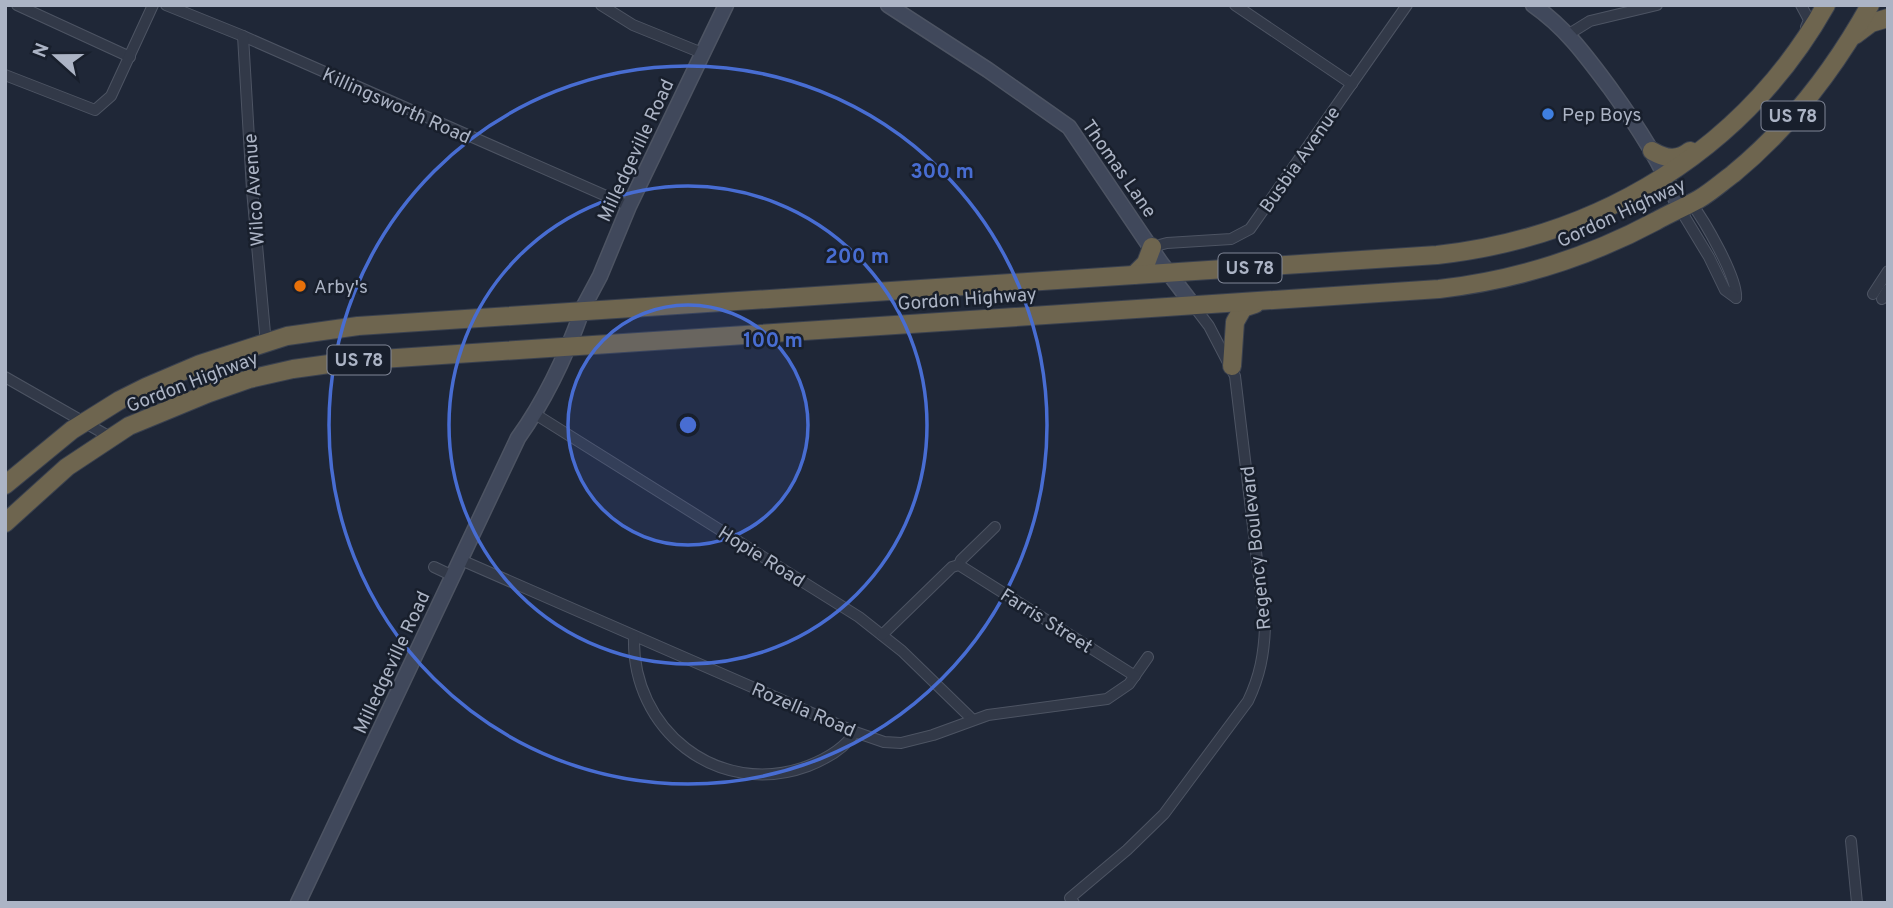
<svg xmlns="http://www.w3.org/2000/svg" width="1893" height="908" viewBox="0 0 1893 908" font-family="Overpass,sans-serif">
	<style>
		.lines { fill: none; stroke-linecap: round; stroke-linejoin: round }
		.street-casing { stroke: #4d5463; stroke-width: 12 }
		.secondary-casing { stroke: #4d5463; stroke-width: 17 }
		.highway-casing { stroke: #3a414f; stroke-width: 20 }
		.street { stroke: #323948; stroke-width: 10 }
		.secondary { stroke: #40485b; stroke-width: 14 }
		.highway { stroke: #6e654f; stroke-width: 18 }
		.ring { fill: none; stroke: #486dd2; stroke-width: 3.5 }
		.shop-dot { fill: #3f7fe0; stroke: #181f2c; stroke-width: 2.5 }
		.food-dot { fill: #e8710a; stroke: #181f2c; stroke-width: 2.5 }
		.labels { text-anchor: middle; stroke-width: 5; stroke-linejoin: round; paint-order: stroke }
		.shield { fill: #181f2c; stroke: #808797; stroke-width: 2 }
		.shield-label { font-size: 18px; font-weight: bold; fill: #acb4c5 }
		.street-label { font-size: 19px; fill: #acb4c5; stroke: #181f2c }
		.poi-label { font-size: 19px; fill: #acb4c5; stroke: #181f2c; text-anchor: start }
		.centre { fill: #486dd2; stroke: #181f2c; stroke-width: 3.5 }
		.ring-label { font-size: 21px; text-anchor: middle; font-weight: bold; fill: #486dd2; stroke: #181f2c; stroke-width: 5; stroke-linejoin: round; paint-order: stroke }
	</style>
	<rect width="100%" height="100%" fill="#1f2737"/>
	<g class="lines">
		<defs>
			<g id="street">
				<path d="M17 5 130 57"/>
				<path d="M166 5 243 36 629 206"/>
				<path d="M601 5 633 25 702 53"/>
				<path d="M1235 5 1352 84"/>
				<path d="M1801 5 1809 20 1806 27"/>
				<path d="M1569 34 1590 21 1657 5"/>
				<path d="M243 36 252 190 266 344"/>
				<path d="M5 75 95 110 111 96 153 5"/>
				<path d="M1691 203C1704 220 1738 278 1736 298"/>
				<path d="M1680 209 1709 257 1725 290 1736 298"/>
				<path d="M1152 247 1167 243 1231 239 1250 229 1407 5"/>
				<path d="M1873 294 1888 271"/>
				<path d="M1882 299 1888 289"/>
				<path d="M5 377 110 437"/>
				<path d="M535 414 859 617 902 651 972 719"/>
				<path d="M461 560 855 732 884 742 901 743 933 735 988 715 1107 699 1129 684 1148 657"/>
				<path d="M959 565 961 560 995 527"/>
				<path d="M434 567 453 576"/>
				<path d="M882 635 952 567 959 565 1135 676"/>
				<path d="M634 636C631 730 718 799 808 766 826 759 845 748 855 732"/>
				<path d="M1851 841 1857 903"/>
				<path d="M1074 903 1070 898 1127 850 1164 814 1248 701C1260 676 1264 654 1265 627L1235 376 1209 326 1193 305"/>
			</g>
			<g id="secondary">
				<path d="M888 5 988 70 1069 127 1161 263 1193 305"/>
				<path d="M1533 5C1566 28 1586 56 1610 88 1638 127 1662 164 1680 209"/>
				<path d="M577 319 600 276 629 206 726 5"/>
				<path d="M298 903 518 438C546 399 566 356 582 311"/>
			</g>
			<g id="highway">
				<path d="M1855 35 1871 23 1888 18"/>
				<path d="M1652 151C1666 159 1677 161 1690 151"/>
				<path d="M1134 275 1146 263 1152 247"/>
				<path d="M1232 366 1235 322 1243 308 1255 304"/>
				<path d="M5 485 72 430 120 400 146 387 200 364 287 336 358 326 1437 255C1600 237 1744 150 1826 5"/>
				<path d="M5 523 67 467 129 426 209 393 249 379 293 369 351 361 1439 289C1517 280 1587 258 1656 221 1670 213 1685 207 1699 199 1711 192 1722 182 1733 174 1790 127 1834 70 1870 5"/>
			</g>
		</defs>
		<use href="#street" class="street-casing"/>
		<use href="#secondary" class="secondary-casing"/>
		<use href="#highway" class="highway-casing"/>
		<use href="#street" class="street"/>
		<use href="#secondary" class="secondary"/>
		<use href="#highway" class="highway"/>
	</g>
	<circle cx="688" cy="425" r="120" fill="#486dd2" fill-opacity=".12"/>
	<g class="ring">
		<circle cx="688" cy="425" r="120"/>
		<circle cx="688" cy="425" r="239"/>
		<circle cx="688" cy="425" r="359"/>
	</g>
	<circle class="shop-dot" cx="1548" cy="114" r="7"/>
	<circle class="food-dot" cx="300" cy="286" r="7"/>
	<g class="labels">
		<g class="shield">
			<rect x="1761.5" y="101.5" width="63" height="29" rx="5"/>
			<rect x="1218.5" y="253.5" width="63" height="29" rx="5"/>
			<rect x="327.5" y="345.5" width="63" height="29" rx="5"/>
		</g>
		<g class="shield-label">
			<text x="1793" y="122">US 78</text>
			<text x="1250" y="274">US 78</text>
			<text x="359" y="366">US 78</text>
		</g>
		<g class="street-label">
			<text transform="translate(397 105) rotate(24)" y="7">Killingsworth Road</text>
			<text transform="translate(635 150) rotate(-65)" y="7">Milledgeville Road</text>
			<text transform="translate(1299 159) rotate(-55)" y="7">Busbia Avenue</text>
			<text transform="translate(1120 168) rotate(55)" y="7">Thomas Lane</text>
			<text transform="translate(253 190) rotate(-94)" y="7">Wilco Avenue</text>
			<text transform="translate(1621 212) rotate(-25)" y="7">Gordon Highway</text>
			<text transform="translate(967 298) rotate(-4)" y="7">Gordon Highway</text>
			<text transform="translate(192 381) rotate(-21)" y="7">Gordon Highway</text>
			<text transform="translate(1255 548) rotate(-96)" y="7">Regency Boulevard</text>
			<text transform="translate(762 556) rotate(32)" y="7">Hopie Road</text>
			<text transform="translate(1047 620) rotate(32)" y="7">Farris Street</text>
			<text transform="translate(391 662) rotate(-65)" y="7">Milledgeville Road</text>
			<text transform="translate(804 709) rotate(23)" y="7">Rozella Road</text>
		</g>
		<g class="poi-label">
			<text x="1562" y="121">Pep Boys</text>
			<text x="314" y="293">Arby's</text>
		</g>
	</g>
	<circle cx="688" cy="425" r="10" class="centre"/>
	<g class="ring-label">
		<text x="942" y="178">300 m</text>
		<text x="857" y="263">200 m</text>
		<text x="773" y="347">100 m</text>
	</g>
	<rect width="1893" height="908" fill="none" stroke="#acb4c5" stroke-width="14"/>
	<g transform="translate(56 56) rotate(291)" stroke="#181f2c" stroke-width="5" paint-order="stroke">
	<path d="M0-5L12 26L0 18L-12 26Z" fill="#acb4c5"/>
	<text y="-10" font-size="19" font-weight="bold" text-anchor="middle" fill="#acb4c5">N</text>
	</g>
</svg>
